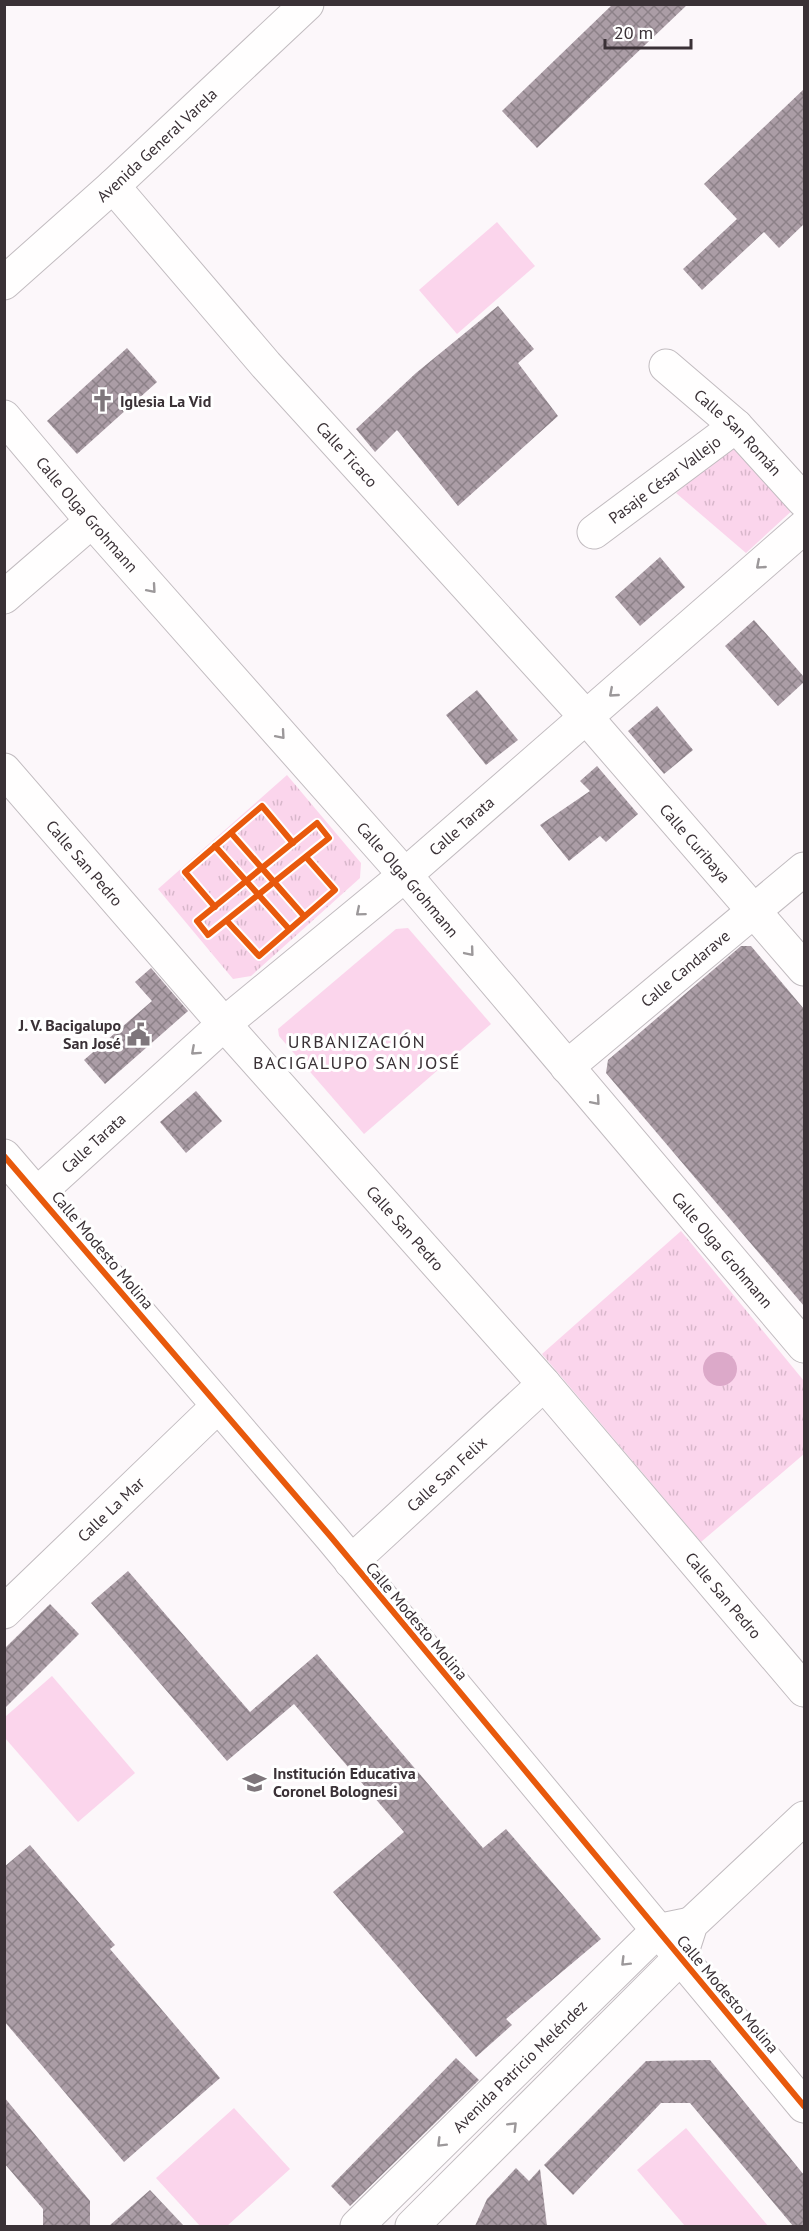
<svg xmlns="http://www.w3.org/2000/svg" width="809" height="2231" viewBox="0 0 809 2231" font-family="'PT Sans',sans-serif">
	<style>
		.grass { fill: #fbd5ec }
		.park { fill: url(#park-tufts) }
		.water { fill: #dca9c9 }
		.building { fill: url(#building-cross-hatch) }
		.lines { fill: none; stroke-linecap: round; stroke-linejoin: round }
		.minor-casing { stroke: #c2bcc0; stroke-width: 35 }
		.tertiary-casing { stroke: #c2bcc0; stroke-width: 35 }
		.minor { stroke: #fffefe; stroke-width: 33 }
		.tertiary { stroke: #fffefe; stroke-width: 33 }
		.cycleway-casing { stroke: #fff; stroke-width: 10 }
		.cycleway { stroke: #e8590c; stroke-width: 6 }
		.oneway { stroke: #9c989a }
		.labels { text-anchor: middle; stroke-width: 6; stroke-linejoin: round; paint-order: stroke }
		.street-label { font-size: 16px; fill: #3a3136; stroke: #fff }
		.poi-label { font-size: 16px; font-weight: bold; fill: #3a3136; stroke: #fff; text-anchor: start }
		.neighbourhood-label { font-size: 18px; letter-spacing: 1.5px; fill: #3a3136; stroke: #fff }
	</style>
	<defs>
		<pattern id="park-tufts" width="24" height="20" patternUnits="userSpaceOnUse" patternTransform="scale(1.5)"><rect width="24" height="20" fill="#fbd5ec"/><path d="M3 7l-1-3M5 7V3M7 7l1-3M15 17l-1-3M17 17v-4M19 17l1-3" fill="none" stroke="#d8b7cb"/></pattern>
		<pattern id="building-cross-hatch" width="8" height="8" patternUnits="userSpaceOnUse" patternTransform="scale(1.5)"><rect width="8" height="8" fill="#ab9da6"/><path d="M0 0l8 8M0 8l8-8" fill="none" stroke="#8c8188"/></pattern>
	</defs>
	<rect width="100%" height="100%" fill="#fcf7fa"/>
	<g class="grass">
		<path d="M497 222 535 266 457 334 419 290Z"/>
		<path d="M408 928 491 1024 364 1134 279 1036 278 1029 396 929Z"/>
		<path d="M52 1676 135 1773 78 1822 5 1738V1717Z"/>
		<path d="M234 2108 290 2169 227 2226H200L156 2178Z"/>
		<path d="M686 2128 768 2226H685L637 2170Z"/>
	</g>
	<g class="park">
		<path d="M737 441 796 507 746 553 676 493Z"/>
		<path d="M287 775 361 863 360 878 251 976 233 979 158 889Z"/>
		<path d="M681 1231 804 1381V1454L701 1542 542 1354Z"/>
	</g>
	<circle class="water" cx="720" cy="1369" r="17"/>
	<g class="building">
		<path d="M613 4H688L537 148 502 111Z"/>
		<path d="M804 89V224L779 248 764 232 702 290 683 269 737 219 704 184Z"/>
		<path d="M498 306 534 349 518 363 558 416 458 506 397 430 375 452 356 429 416 373Z"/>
		<path d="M127 348 157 382 77 454 47 421Z"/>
		<path d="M660 557 685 587 640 626 615 597Z"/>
		<path d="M754 620 804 677V682L778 706 725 646Z"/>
		<path d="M477 690 518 740 486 765 446 715Z"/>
		<path d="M657 706 693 750 664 774 628 731Z"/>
		<path d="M597 766 638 814 606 842 600 836 569 861 540 825 590 791 580 781Z"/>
		<path d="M741 946H751L804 1009V1306L606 1073 608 1060Z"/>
		<path d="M151 968 188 1011 105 1084 84 1060 152 1001 135 982Z"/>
		<path d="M196 1091 222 1121 186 1153 160 1122Z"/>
		<path d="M128 1571 250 1712 317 1654 483 1848 506 1829 601 1939 506 2019 512 2025 476 2057 333 1892 404 1832 294 1704 227 1761 91 1603Z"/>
		<path d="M50 1604 79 1634 4 1709V1649Z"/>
		<path d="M30 1845 115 1945 110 1949 220 2078 124 2162 4 2021V1867Z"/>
		<path d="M456 2058 479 2080 350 2206 331 2186Z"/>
		<path d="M710 2060 804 2175V2226H793L690 2103H661L573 2195 544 2165 646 2061Z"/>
		<path d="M4 2097 90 2201V2226H43V2209L4 2163Z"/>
		<path d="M516 2168 529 2181 540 2169 547 2226H475L487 2199Z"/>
		<path d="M150 2190 184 2226H109Z"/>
	</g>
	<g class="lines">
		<defs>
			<g id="minor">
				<path id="s1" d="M113 186 266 365 586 717 804 969"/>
				<path id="s2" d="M666 366 736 426 804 501"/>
				<path id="s3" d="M4 417 92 521 405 875 804 1346"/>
				<path id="s4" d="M594 532 736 426"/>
				<path d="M4 597 92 521"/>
				<path id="s5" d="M4 770 224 1024 544 1384 804 1690"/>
				<path id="s6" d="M567 1067 804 869"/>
				<path d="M4 1156 331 1537 804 2106"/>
				<path id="s7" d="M37 1194 224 1024 405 875 804 527"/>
				<path id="s8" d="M351 1562 544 1384"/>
				<path id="s9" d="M4 1612 218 1406"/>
			</g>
			<g id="tertiary">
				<path id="s10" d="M4 283 113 186 307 4"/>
				<path id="s11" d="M357 2226 657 1931 691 1924"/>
				<path d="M412 2226 680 1958 691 1924 804 1818"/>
			</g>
		</defs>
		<use href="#minor" class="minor-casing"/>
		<use href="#tertiary" class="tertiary-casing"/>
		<use href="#minor" class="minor"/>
		<use href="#tertiary" class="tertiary"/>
		<defs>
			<g id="cycleway">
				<path d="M317 823 329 838 208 935 197 921Z"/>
				<path d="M231 833 304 916"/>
				<path d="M215 846 289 929"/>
				<path d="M215 907 185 872 262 806 293 843"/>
				<path d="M227 921 259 956 335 890 306 857"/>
				<path d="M4 1156 331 1537 804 2106"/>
			</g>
		</defs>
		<use href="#cycleway" class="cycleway-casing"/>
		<use href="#cycleway" class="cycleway"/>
	</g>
	<defs><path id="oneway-chevron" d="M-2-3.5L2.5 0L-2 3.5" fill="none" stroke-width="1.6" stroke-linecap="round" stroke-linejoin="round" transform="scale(1.5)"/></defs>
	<g class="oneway">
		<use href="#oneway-chevron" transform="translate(760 565) rotate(139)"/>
		<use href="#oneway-chevron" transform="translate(152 589) rotate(49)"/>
		<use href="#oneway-chevron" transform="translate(613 693) rotate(139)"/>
		<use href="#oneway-chevron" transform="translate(281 735) rotate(49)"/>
		<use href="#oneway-chevron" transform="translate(360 912) rotate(140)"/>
		<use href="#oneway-chevron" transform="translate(470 952) rotate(50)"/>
		<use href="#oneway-chevron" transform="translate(195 1051) rotate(138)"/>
		<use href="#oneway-chevron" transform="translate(596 1101) rotate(49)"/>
		<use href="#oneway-chevron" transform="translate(625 1962) rotate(135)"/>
		<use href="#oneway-chevron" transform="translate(513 2126) rotate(-45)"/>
		<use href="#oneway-chevron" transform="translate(441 2143) rotate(135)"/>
	</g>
	<defs>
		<symbol id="church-bare" viewBox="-9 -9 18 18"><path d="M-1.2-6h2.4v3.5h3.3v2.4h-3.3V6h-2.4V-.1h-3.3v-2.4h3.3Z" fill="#7e767b" stroke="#fff" stroke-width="2.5" paint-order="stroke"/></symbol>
		<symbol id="civic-bare" viewBox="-9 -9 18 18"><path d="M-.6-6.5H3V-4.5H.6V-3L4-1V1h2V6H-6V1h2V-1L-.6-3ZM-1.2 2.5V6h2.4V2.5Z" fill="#7e767b" stroke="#fff" stroke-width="2.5" paint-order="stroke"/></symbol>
		<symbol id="school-bare" viewBox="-9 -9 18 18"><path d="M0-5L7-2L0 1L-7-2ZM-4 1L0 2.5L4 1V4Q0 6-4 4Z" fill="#7e767b" stroke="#fff" stroke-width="2.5" paint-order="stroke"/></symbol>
	</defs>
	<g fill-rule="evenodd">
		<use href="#church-bare" x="86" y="384" width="33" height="33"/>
		<use href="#civic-bare" x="122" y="1018" width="33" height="33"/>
		<use href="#school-bare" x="238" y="1766" width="33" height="33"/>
	</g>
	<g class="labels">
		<g class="street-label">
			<text dy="6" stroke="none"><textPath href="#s10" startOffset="206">Avenida General Varela</textPath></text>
			<text dy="6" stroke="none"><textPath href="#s2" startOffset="98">Calle San Román</textPath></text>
			<text dy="6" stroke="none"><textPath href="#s1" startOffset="356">Calle Ticaco</textPath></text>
			<text dy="6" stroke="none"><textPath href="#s4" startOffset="88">Pasaje César Vallejo</textPath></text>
			<text dy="6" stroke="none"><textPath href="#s3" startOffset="128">Calle Olga Grohmann</textPath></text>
			<text dy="6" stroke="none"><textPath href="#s7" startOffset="562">Calle Tarata</textPath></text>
			<text dy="6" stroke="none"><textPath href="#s1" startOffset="878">Calle Curibaya</textPath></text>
			<text dy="6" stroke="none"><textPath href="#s5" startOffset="123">Calle San Pedro</textPath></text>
			<text dy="6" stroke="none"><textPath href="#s3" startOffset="614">Calle Olga Grohmann</textPath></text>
			<text dy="6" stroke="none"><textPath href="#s6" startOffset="154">Calle Candarave</textPath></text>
			<text dy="6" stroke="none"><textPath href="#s7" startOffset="76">Calle Tarata</textPath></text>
			<text dy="6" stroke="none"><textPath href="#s5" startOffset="609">Calle San Pedro</textPath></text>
			<text dy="6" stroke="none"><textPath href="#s3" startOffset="1100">Calle Olga Grohmann</textPath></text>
			<text transform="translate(103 1250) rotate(50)" y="6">Calle Modesto Molina</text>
			<text dy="6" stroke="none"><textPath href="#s8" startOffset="130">Calle San Felix</textPath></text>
			<text dy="6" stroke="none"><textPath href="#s9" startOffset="148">Calle La Mar</textPath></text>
			<text dy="6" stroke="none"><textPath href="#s5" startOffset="1095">Calle San Pedro</textPath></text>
			<text transform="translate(417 1621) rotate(50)" y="6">Calle Modesto Molina</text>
			<text transform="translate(728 1994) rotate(50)" y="6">Calle Modesto Molina</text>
			<text dy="6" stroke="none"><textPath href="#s11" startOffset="228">Avenida Patricio Meléndez</textPath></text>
		</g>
		<g class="poi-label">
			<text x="120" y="407">Iglesia La Vid</text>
			<text x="121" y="1031" text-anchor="end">J. V. Bacigalupo<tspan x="121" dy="18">San José</tspan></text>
			<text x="273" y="1779">Institución Educativa<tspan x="273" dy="18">Coronel Bolognesi</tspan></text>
		</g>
		<g class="neighbourhood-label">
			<text x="357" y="1048">URBANIZACIÓN<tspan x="357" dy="21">BACIGALUPO SAN JOSÉ</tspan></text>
		</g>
	</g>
	<rect width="809" height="2231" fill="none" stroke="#3a3136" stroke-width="12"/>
	<path d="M605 39v9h86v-9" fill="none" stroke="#3a3136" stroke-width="3"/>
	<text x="614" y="39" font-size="18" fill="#3a3136" stroke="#ffffff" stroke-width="4.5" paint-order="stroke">20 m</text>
</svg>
